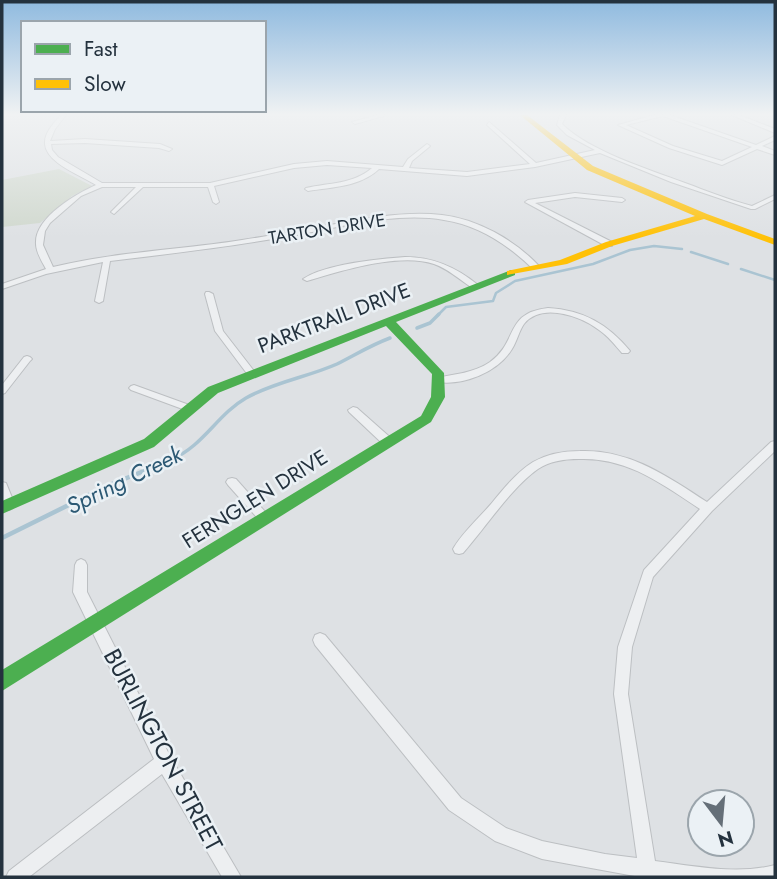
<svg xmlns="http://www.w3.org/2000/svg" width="777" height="879" viewBox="0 0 777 879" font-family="Jost,sans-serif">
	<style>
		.green { fill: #d0d8ce }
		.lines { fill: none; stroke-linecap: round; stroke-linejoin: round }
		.stream-far2 { stroke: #aac4d2; stroke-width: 2.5 }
		.stream-far1 { stroke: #aac4d2; stroke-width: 3.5 }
		.stream { stroke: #aac4d2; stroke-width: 4.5 }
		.street-casing { stroke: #bcbfc2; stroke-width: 2 }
		.street { fill: #edeff1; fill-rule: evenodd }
		.fast { fill: #4caf50; fill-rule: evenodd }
		.slow { fill: #ffc107; fill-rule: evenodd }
		.labels { text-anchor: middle; stroke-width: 5; stroke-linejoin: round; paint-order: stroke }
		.far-street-label { font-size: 18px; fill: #24323e; stroke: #ebf1f5 }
		.street-label { font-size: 21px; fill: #24323e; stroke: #ebf1f5 }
		.water-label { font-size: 23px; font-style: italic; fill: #2c5974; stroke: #ebf1f5 }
		.near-street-label { font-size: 24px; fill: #24323e; stroke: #ebf1f5 }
	</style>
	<rect width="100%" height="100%" fill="#dee1e4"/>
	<path class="green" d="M59 169 92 186 72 196 40 223 2 227V180Z"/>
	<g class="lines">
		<g class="stream-far2">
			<path d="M691 252 728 264"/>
			<path d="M741 269 775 280"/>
			<path d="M437 316 446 307 493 301 496 293 515 281 593 264 630 250 654 246 682 249"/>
		</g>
		<g class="stream-far1">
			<path d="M417 328 430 323 439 314"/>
			<path d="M172 459C202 447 218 414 246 398 274 382 308 377 337 364 355 355 371 345 390 338"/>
		</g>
		<path class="stream" d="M2 538 107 486 176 458"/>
		<defs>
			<g id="street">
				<path d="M61 115H66L55 129 50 141 85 139 160 144 172 149 169 151 159 148 85 143 51 144 52 150 58 157 102 183H210L294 164 327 161 403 167 408 159 427 144 430 146 429 147 412 161 409 168 467 172 530 164 487 125 489 122 536 163 595 150 567 135 557 125 560 115H566L562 124C589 151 648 169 685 183 707 191 729 200 752 206L775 195V199L755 209H751L671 182 600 153 535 167 467 176 379 169C360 187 332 187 308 191L305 189 306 188C328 183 354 184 372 168L327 165 294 168 214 186 219 202 216 204 213 202 208 187H143L114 214 111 212 136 187H102L81 196 50 223 45 231 43 245 53 267C114 252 179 250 242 240 275 235 308 229 341 223 374 217 409 211 442 215 477 219 515 240 539 266L532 268C508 245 478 225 444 220 394 211 335 229 285 237 227 247 169 254 110 261L103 301 99 303 95 301 103 262 46 274 2 289V284L46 269C42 262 36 252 36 244 34 218 76 194 96 185 82 176 46 163 45 144 44 133 54 123 61 115Z"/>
				<path d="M378 115H387L355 124 352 122Z"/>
				<path d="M654 115H670L756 145 775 136V140L762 146 775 151V155L757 149 722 165 669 148 618 125ZM663 116 752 147 722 161 673 146 626 125Z"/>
				<path d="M732 115H739L775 129V133Z"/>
				<path d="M575 193 622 198 625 200 622 202 575 197 535 203 612 242V246H606L525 202 528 200Z"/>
				<path d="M405 257C433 257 456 267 478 285L477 287H471C459 279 448 269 434 264 400 252 340 271 307 281L303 279C326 264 377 259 405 257Z"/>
				<path d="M206 292H209L213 294 223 331 254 371 256 373 254 375H248L215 331 205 294Z"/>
				<path d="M548 308C583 310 608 324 630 351L628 353H622C615 345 608 336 599 330 581 316 541 302 524 324 519 331 517 341 512 349 498 372 464 386 437 382L435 380 437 378C455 374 474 373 490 362 519 341 504 313 548 308Z"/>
				<path d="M27 356 30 357 32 359 30 361 5 393 2 394V385L24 357Z"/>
				<path d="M134 385 192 406 193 408 188 411 131 390 129 388 131 386Z"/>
				<path d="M353 407 357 408 392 439 393 442 392 445H384L349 412 348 410Z"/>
				<path d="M775 441V451L712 511 653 577 632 647 628 694 655 861C694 866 737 875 775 865V877H640L542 859 495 841 449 810 315 645 313 640 315 635 320 633 325 635 461 798 506 828 542 841 605 854 637 858 614 694 618 647 644 570 700 509C662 484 627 457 579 459 565 459 550 461 538 469 511 488 486 527 463 553L459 554 455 553 453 549C462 533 479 518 491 504 503 489 517 472 533 462 547 454 564 451 580 451 629 449 667 476 707 502L771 442Z"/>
				<path d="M232 478 236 479 268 515 270 518 268 521 264 523 260 521 228 485 226 482 228 479Z"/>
				<path d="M2 482 6 483 15 505 13 508 9 510 5 508 2 501Z"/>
				<path d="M81 559 85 561 87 565V592L170 756 241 877H222L162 774 29 877H6L9 871 154 759 73 592 75 565 77 561Z"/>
			</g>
		</defs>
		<use href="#street" class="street-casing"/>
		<use href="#street" class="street"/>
		<path class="fast" d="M511 270 515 271V275L396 322 444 373 445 397 431 422 2 691V670L421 416 431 397 432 374 386 326 218 393 154 447 2 514V501L144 439 208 387Z"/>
		<path class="slow" d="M520 115H527L593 166 707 214 775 239V245L704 219 612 246 567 264 507 275V271L560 260 606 242 695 216 587 170Z"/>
	</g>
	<linearGradient id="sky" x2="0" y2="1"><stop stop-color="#8fbadf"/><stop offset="0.48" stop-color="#f0f2f3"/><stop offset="1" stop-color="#f0f2f3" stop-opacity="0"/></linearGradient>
	<rect width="777" height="238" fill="url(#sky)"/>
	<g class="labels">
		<g class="far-street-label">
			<text transform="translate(327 229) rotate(-9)" y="6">TARTON DRIVE</text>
		</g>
		<g class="street-label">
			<text transform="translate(334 318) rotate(-21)" y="7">PARKTRAIL DRIVE</text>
			<text transform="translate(255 499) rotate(-32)" y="7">FERNGLEN DRIVE</text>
		</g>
		<g class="water-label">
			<text transform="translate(124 480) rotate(-26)" y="8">Spring Creek</text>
		</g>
		<g class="near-street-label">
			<text transform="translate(163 750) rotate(62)" y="8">BURLINGTON STREET</text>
		</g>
	</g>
	<rect width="777" height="879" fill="none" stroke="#24323e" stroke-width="7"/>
	<rect x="21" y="21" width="245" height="91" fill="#ebf1f5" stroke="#9ba5ac" stroke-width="2"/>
	<rect x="35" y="44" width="35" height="10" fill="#4caf50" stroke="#9ba5ac" stroke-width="2"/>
	<text x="84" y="56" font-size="21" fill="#24323e">Fast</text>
	<rect x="35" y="79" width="35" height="10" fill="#ffc107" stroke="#9ba5ac" stroke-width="2"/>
	<text x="84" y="91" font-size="21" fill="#24323e">Slow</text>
	<g transform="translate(721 823) rotate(164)"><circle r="33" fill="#ebf1f5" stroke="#9ba5ac" stroke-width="2"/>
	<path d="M0-5L12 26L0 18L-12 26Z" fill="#656f78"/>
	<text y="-10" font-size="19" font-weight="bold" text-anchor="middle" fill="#24323e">N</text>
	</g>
</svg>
